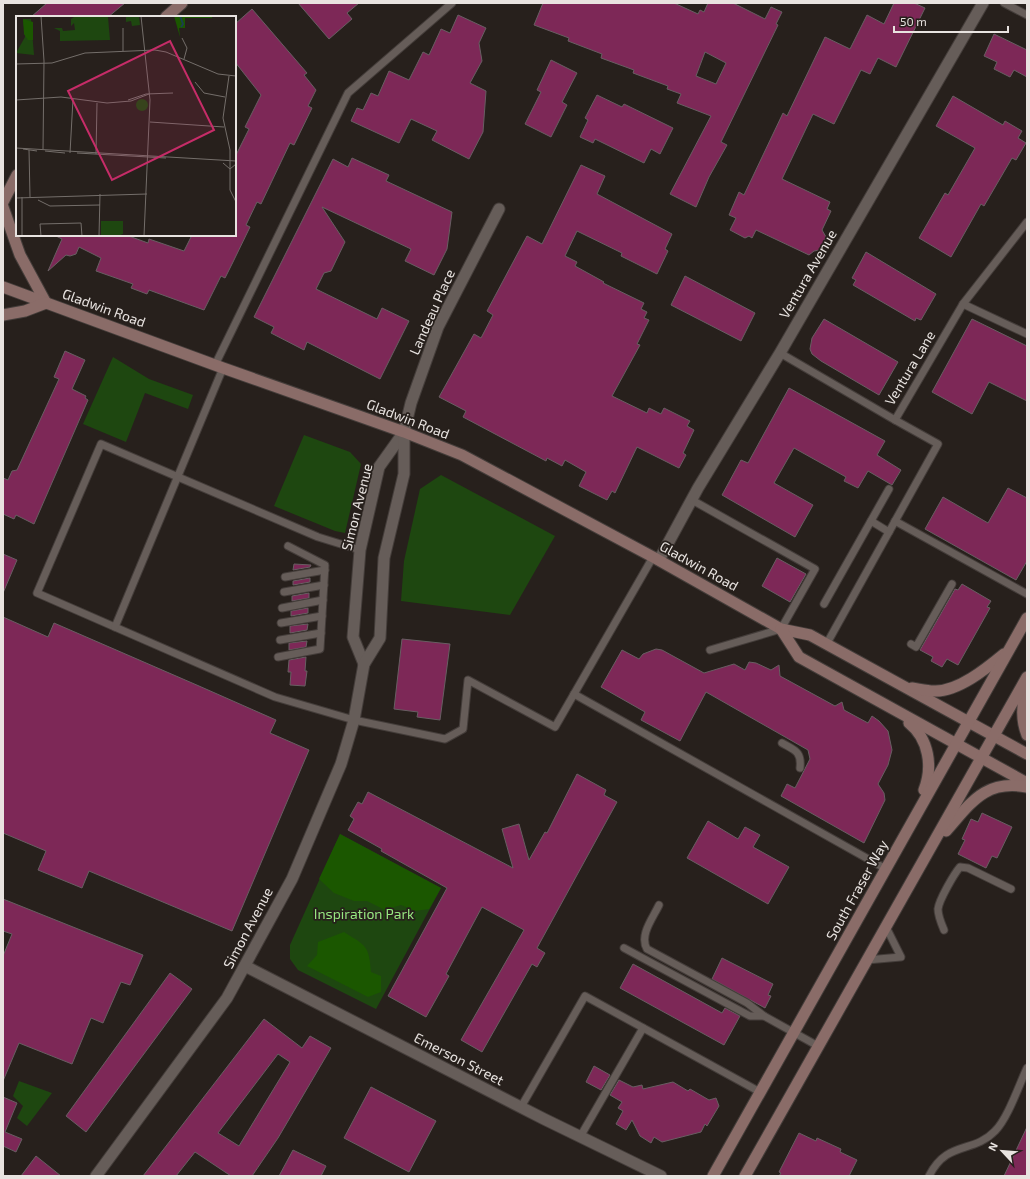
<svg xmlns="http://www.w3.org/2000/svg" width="1030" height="1179" viewBox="0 0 1030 1179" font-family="'Exo 2',sans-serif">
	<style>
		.green { fill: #1e4710 }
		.forest { fill: #1b5700 }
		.building { fill: #7d2857; stroke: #685e62; fill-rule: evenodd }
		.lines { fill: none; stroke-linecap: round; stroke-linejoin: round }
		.service-casing { stroke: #443d3a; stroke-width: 9 }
		.minor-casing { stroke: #443d3a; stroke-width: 13 }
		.tertiary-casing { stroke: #443d3a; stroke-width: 13 }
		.secondary-casing { stroke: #443d3a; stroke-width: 13 }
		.service { stroke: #665d59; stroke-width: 7 }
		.minor { stroke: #665d59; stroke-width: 11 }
		.tertiary { stroke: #665d59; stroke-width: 11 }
		.secondary { stroke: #8a6c68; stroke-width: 11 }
		.labels { text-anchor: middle; stroke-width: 3.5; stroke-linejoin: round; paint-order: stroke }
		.street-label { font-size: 14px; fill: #e8e3e0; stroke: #27201c }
		.park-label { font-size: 14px; fill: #97e780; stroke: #27201c }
		.inset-river { fill: none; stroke: #1b3e50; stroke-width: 2 }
		.inset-road { fill: none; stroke: #746e6a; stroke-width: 1 }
		.view { fill: #c62c68; fill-opacity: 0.15; stroke: #c62c68; stroke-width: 2 }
		.inset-edge { fill: none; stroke: #e8e3e0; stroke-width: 2 }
	</style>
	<rect width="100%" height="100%" fill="#27201c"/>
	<g class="green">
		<path d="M113 357 149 379 193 395 188 409 145 393 126 442 83 424Z"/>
		<path d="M304 435 350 452 361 464 345 533 335 531 274 506Z"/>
		<path d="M441 475 555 536 510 615 401 601 404 561 420 489Z"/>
		<path d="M340 834 441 888 376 1009 298 970 290 959V945Z"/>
		<path d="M19 1081 52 1093 27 1126 17 1118 23 1106 13 1096Z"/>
	</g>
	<g class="forest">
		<path d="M340 834 441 888 429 909 415 911 401 905 385 910 367 901H354L334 893 319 879Z"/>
		<path d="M344 932C366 946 369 945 371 972L381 976V992L368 997 307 966 317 955 318 942Z"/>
	</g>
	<g class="building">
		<path d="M47 3H125L108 17H31Z"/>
		<path d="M298 3H359L347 13 352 19 329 39Z"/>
		<path d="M543 3H674L698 14 700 10 704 12 708 3H733L765 19 771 7 782 12 776 24 778 25 721 142 727 145 709 177 696 207 670 194 711 116 677 103 681 94 667 89 668 86 633 73 634 70 601 58 602 54 568 41 569 38 534 25ZM705 52 726 63 716 84 696 76Z"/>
		<path d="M894 3H914L925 8 896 67 878 58 870 74 861 70 834 124 813 114 782 179 830 202 827 209 831 211 822 230 826 237 820 250 814 251 809 255 756 230 752 238 749 236 745 238 730 230 736 218 729 215 739 192 744 195 783 113 787 116 825 37 850 49 867 15 884 24Z"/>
		<path d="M252 9 307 73 304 75 316 90 308 106 312 108 294 145 290 143 261 204 257 202 246 225 250 227 233 262 225 278 221 276 204 310 149 290 147 294 131 288 133 284 96 271 101 258 79 247 76 254 70 256 66 255 48 271 62 239 54 235H126L148 243 149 239 184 251 192 235H235V157L249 129 245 127 261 95 235 62V24Z"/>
		<path d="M458 15 486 28 479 43 482 61 470 83 486 91 483 132 469 159 432 140 437 131 411 119 399 143 351 121 357 108 363 110 371 93 378 96 389 71 409 80 423 52 429 55 441 29 450 33Z"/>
		<path d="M994 34 1027 50V77L1014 70 1010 77 994 69 997 62 984 56Z"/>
		<path d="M551 60 577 73 562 102 567 105 551 137 525 124 541 92 537 90Z"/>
		<path d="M597 95 622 107 624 104 673 128 660 154 651 149 644 163 595 139 593 143 580 137 588 120 585 118Z"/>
		<path d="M953 96 1003 125 1005 121 1022 131 1018 138 1026 143 1016 160 1012 158 984 206 981 204 951 257 919 238 945 193 948 195 975 148 936 126Z"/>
		<path d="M352 158 389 175 386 181 452 212 447 249 434 275 405 261 411 249 322 207 345 242 331 271 324 273 316 289 377 319 382 308 409 321 380 379 307 342 304 350 271 333 274 327 254 317 333 159 348 167Z"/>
		<path d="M581 165 605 176 597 194 672 234 665 249 668 251 657 274 621 256 622 253 577 231 565 256 577 262 575 266 604 282 603 283 644 303 641 309 647 312 644 318 649 320 637 344 640 345 612 396 647 413 649 408 661 414 664 408 690 421 687 426 694 430 683 453 686 455 679 468 637 447 615 493 612 491 607 500 579 486 586 472 565 460 562 466 547 458 546 461 463 417 466 411 439 397 474 334 481 338 493 315 487 311 527 236 542 244Z"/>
		<path d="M866 252 936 294 921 320 916 318 915 321 853 285 856 280 852 278Z"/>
		<path d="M685 276 755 313 741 341 671 305Z"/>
		<path d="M824 319 898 362 879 395 821 361 812 354 810 349 812 338Z"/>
		<path d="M972 319 1027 346V401L989 382 972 414 932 392Z"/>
		<path d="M65 351 85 360 72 389 86 396 85 398 88 400 34 524 16 515 14 519 3 514V478L8 480 12 471 17 470 59 379 54 377Z"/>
		<path d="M789 388 885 441 877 455 901 470 892 485 868 471 858 488 844 481 846 477 794 448 774 483 813 505 795 537 722 495 741 460 748 463Z"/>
		<path d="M1008 488 1027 498V561L1016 580 925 529 943 497 988 523Z"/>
		<path d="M3 554 17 560 3 593Z"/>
		<path d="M777 558 806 574 790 602 762 586Z"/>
		<path d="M294 564 311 565 310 567 293 570Z"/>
		<path d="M310 578V582L293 585V581Z"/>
		<path d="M962 584 991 601 987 607 990 608 958 665 947 659 942 667 931 661 933 657 920 650 955 589 958 590Z"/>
		<path d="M309 593V598L292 601V596Z"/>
		<path d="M308 608V613L291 616V611Z"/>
		<path d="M3 617 48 637 54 623 199 686 276 720 270 733 309 750 232 931 89 871 82 888 38 870 46 851 3 833Z"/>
		<path d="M308 624 307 630 290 633V626Z"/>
		<path d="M402 639 450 644 440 720 417 717 418 712 394 709Z"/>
		<path d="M307 641 306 647 289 650V643Z"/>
		<path d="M656 649 662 650 704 673 734 664 745 670 749 662 756 663 771 670 779 665 780 676 835 706 842 702 844 710 868 723 872 716 879 721 888 731 892 750 888 765 878 784 884 793 885 800 864 843 781 796 787 784 795 788 810 759 808 750 706 692 680 741 641 720 645 712 601 687 622 650 639 659 643 654Z"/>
		<path d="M306 657 305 671H307L305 686 290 685 291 672H288L289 660Z"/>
		<path d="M577 774 606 790 604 795 617 802 537 948 545 953 537 967 532 964 482 1052 461 1040 524 930 482 907 446 974 449 976 426 1017 388 996 447 888 381 851 382 849 348 830 354 819 350 816 358 802 362 804 368 792 513 868 502 829 519 824 529 860 545 832 547 833Z"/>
		<path d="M982 813 1012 827 997 858 992 856 986 868 958 854 965 840 962 839 971 819 978 822Z"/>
		<path d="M708 821 738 839 745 827 760 835 753 847 789 867 768 904 687 858Z"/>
		<path d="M3 899 143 955 130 985 121 982 103 1023 91 1018 72 1064 19 1043 3 1081V956L12 934 3 931Z"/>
		<path d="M722 958 773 984 768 995 771 996 765 1008 712 979Z"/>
		<path d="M633 964 722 1013 725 1008 740 1016 724 1045 620 988Z"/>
		<path d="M170 973 192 989 86 1132 66 1116Z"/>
		<path d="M264 1019 302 1048 310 1036 331 1048 278 1138 252 1176H231L195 1152 176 1176H143ZM278 1054 290 1062 239 1146 218 1133Z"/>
		<path d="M594 1066 610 1075 601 1090 586 1082Z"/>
		<path d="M619 1080 633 1087 642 1085 643 1089 673 1082 688 1091 690 1089 709 1100 716 1098 719 1106 707 1126 705 1124 701 1132 662 1142 654 1137 651 1143 640 1136 632 1120 626 1130 616 1124 623 1111 618 1108 622 1102 610 1095Z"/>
		<path d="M371 1087 436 1121 409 1172 344 1138Z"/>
		<path d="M3 1097 17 1103 5 1132 22 1139 16 1152 3 1146Z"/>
		<path d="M1027 1127V1176H1004Z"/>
		<path d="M799 1133 816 1141 817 1138 841 1149 840 1152 857 1160 849 1176H779L781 1173 779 1172Z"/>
		<path d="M293 1150 326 1166 321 1176H279Z"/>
		<path d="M36 1156 61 1176H21Z"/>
	</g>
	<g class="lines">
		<defs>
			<g id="service">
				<path d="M1004 3 1027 15"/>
				<path d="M963 304 1027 334"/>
				<path d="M780 353 895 420 963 304 1027 222"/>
				<path d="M215 365 348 93 452 3"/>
				<path d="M692 500 815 569 781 629 710 650"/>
				<path d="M871 521 889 532"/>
				<path d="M895 521 1027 594"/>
				<path d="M360 550 318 537 101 444 37 593 275 697 354 720 445 739 463 729 468 680 555 727 653 557"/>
				<path d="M285 577 325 570"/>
				<path d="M284 592 324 585"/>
				<path d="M824 604 889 489"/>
				<path d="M282 608 323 600"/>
				<path d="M281 623 322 616"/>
				<path d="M115 627 223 368"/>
				<path d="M280 640 321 633"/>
				<path d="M911 644 916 647 952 584"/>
				<path d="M826 645 938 444 895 420"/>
				<path d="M278 657 320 649 325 565 288 546"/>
				<path d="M574 694 886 869"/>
				<path d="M782 743C794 750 802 751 800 768"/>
				<path d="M659 905C653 918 639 935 647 949L747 1003 764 1016"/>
				<path d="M944 930C941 923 938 916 938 909 939 900 954 874 960 867L968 868 1011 889"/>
				<path d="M624 948 750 1016H764L818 1046"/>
				<path d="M867 960 901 957 886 927"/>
				<path d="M521 1107 585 996 760 1092"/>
				<path d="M580 1137 643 1028"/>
				<path d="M929 1176C947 1140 973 1154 995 1131 1008 1118 1019 1085 1027 1068"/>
			</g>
			<g id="minor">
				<path d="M404 432 411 403 438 327 499 209"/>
				<path d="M659 560 698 488 780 353 983 3"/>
			</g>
			<g id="tertiary">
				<path d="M364 664 353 637 360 550 379 467 404 432"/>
				<path d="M245 966 544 1119 661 1176"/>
				<path d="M96 1176 227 998 292 879 341 764 354 720 364 664 380 638 384 558 404 474V432"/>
			</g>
			<g id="secondary">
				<path d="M166 17 182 3"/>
				<path d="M3 202 17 175"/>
				<path d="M3 207 20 255 46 303"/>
				<path d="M3 287 223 368 404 432 462 455 653 557 781 629 810 635 1027 754"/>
				<path d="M3 315 25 311 46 303"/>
				<path d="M781 629 799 657 1027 783"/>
				<path d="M912 688C919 689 927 691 934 691 958 692 987 668 1004 654"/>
				<path d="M1027 688C1022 703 1021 720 1027 735"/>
				<path d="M909 723C929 739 933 767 924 790"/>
				<path d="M946 831C971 803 985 779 1027 787"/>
				<path d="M713 1176 1027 618"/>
				<path d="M745 1176 1027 677"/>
			</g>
		</defs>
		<use href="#service" class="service-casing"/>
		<use href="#minor" class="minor-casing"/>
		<use href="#tertiary" class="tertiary-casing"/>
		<use href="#secondary" class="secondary-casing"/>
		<use href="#service" class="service"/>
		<use href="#minor" class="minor"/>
		<use href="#tertiary" class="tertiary"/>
		<use href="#secondary" class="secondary"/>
	</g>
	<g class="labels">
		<g class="street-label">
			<text transform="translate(808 274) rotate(-60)" y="5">Ventura Avenue</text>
			<text transform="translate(104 308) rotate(20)" y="5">Gladwin Road</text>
			<text transform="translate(432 312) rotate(-66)" y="5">Landeau Place</text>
			<text transform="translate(910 368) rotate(-59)" y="5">Ventura Lane</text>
			<text transform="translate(408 419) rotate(21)" y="5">Gladwin Road</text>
			<text transform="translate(357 507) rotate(-76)" y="5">Simon Avenue</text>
			<text transform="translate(699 566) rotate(29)" y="5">Gladwin Road</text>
			<text transform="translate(857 890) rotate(-61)" y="5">South Fraser Way</text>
			<text transform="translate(248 928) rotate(-62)" y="5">Simon Avenue</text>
			<text transform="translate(459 1059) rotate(27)" y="5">Emerson Street</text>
		</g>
		<g class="park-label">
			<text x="364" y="919">Inspiration Park</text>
		</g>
	</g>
	<g transform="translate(16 16)">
		<rect width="220" height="220" fill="#27201c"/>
		<path d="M58 1H92L94 24 44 25V15L38 12H46L47 15 59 14 58 7 55 10V3ZM110 1H123L124 9 116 10 115 5 110 6ZM7 3H15L18 39 0 37 9 21ZM120 89a6 6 0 1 1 12 0a6 6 0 1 1-12 0ZM85 205H107V218H105L107 220H85Z" fill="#1e4710"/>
		<path d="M158 0H196V2H169V12H163L164 21ZM7 3 17 6V24H12L8 18Z" fill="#1b5700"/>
		<path class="inset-river" d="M164 0 167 8 165 11"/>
		<path class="inset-road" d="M25 0 28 45 27 133M125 0 134 84 128 220M107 12V35M166 22 171 32 168 43M0 48 36 47 69 37 139 34 150 36 202 58 220 60M213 60 207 102 214 134V174L220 186M179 66 188 77 209 81M0 84 45 81 91 87 115 85 133 78M112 84 130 78 157 77M134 106 208 111M0 132 220 145M7 133 21 135M13 134 14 181M29 135 49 137M54 137 57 83M61 137 150 142M80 138 81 87M207 147 214 153 220 148M6 181V220M0 182 131 178M22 184 34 190 84 189M25 220 24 208 65 207 66 220M83 220 84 178"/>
		<path class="view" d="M154 25 198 114 96 164 52 75Z"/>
		<rect width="220" height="220" class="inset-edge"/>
	</g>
	<rect width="1030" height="1179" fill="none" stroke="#e8e3e0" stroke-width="8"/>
	<g transform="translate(1002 1151) rotate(296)" stroke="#27201c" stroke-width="3" paint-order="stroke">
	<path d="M0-3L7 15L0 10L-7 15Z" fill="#e8e3e0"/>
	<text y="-6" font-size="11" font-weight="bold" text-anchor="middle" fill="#e8e3e0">N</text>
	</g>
	<path d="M894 26v6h114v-6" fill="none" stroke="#e8e3e0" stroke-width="2"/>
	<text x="900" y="26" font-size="12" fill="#e8e3e0" stroke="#27201c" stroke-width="3" paint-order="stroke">50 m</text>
</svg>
